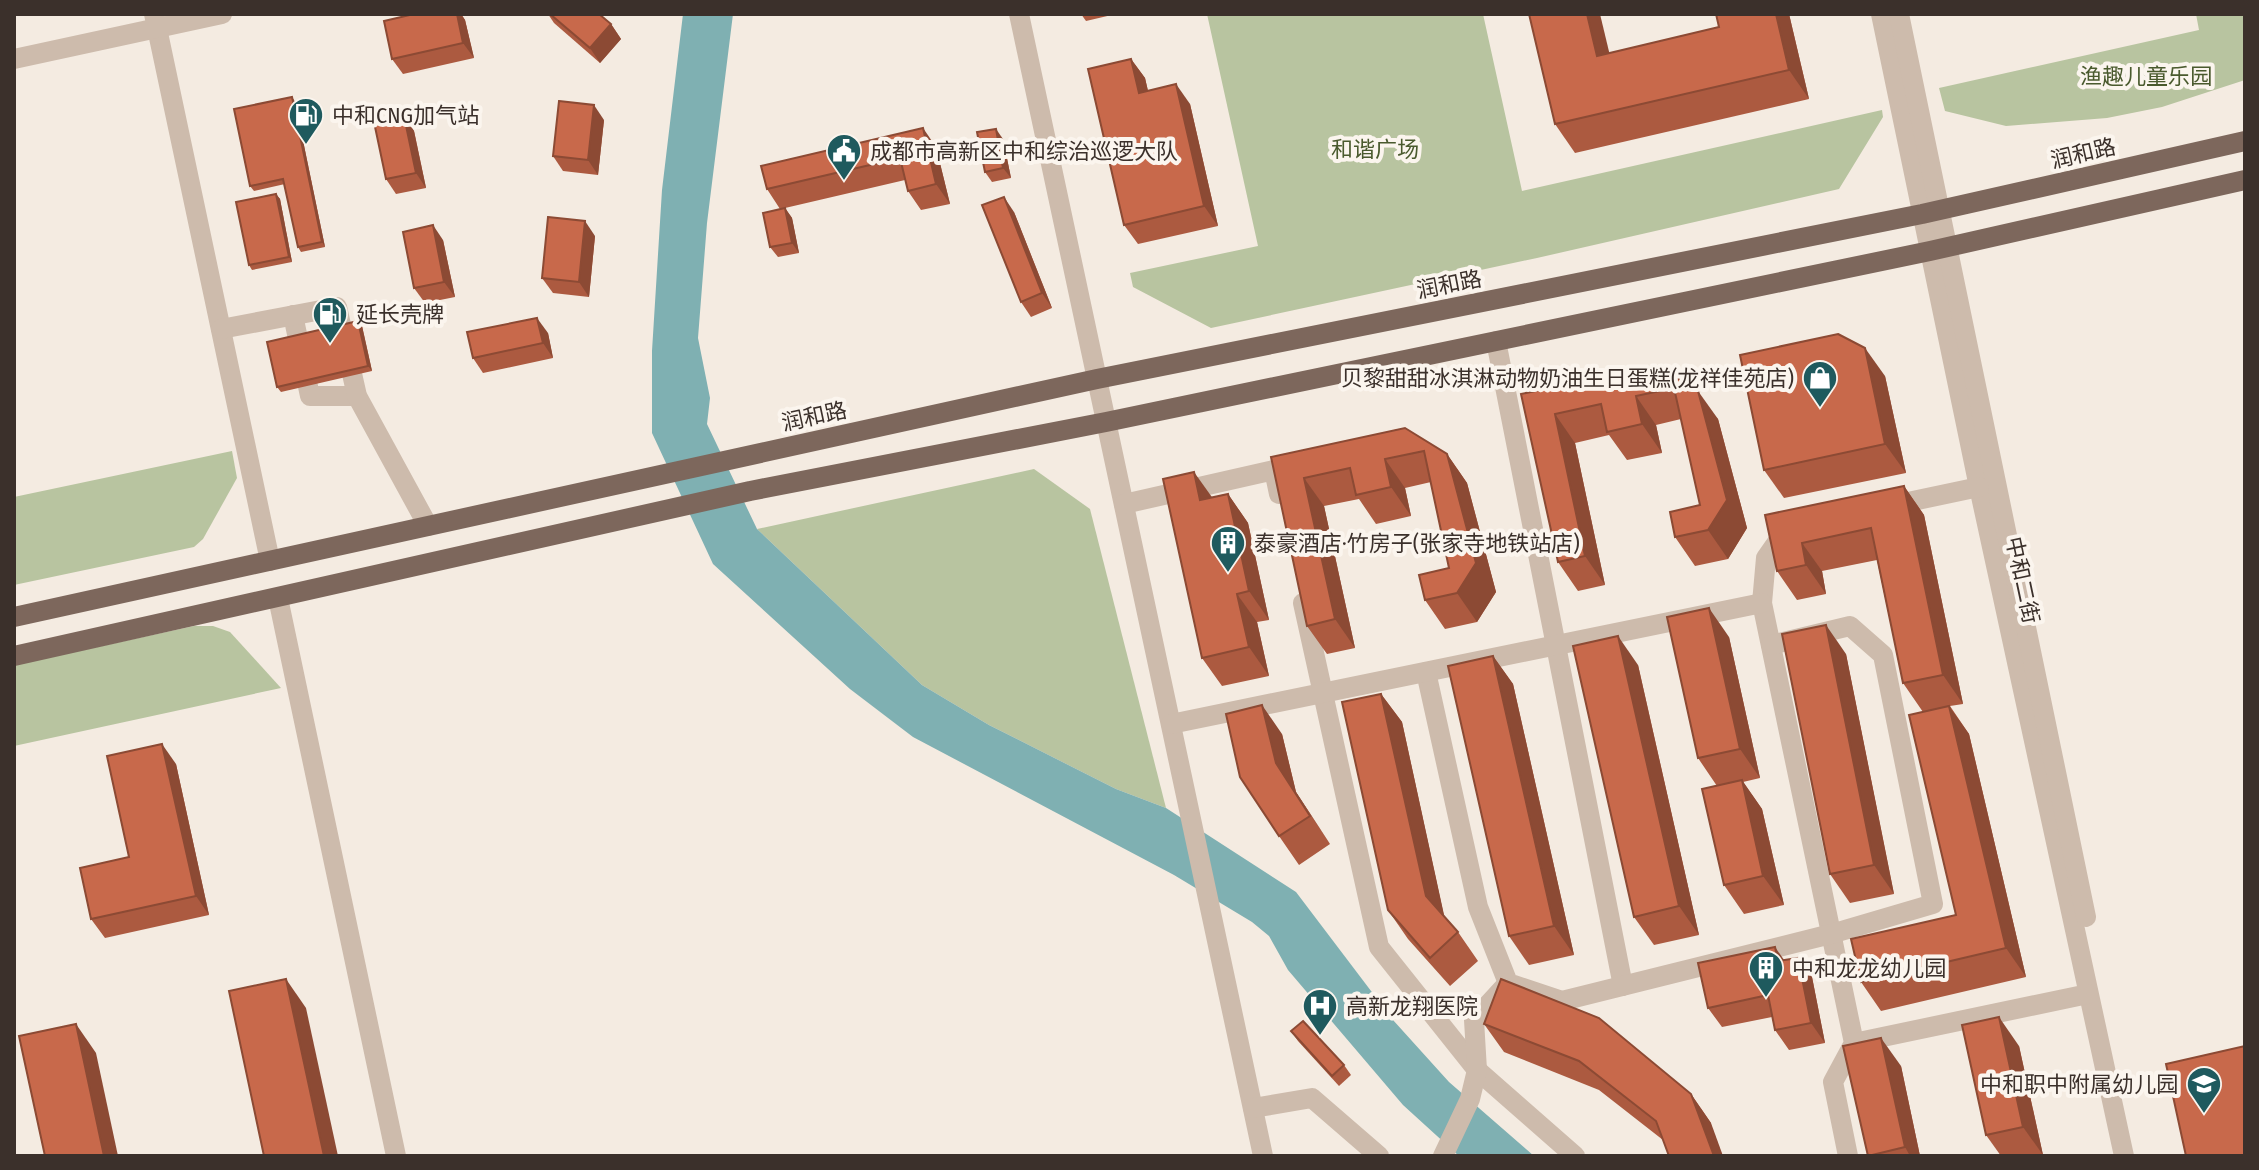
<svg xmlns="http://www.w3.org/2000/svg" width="2259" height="1170" viewBox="0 0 2259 1170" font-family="'Fira Sans Condensed','Noto Sans SC',sans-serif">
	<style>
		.green { fill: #b8c4a0 }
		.water { fill: #7fb0b2 }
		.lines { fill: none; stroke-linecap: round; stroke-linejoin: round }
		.minor { stroke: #cdbbac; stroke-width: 20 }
		.major { stroke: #7d675c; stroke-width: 20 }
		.wall { fill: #ac5a40 }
		.shaded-wall { fill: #8c4a34 }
		.building { fill: #c8694b; stroke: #8c4a34; stroke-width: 2 }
		.labels { text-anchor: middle; stroke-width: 8; stroke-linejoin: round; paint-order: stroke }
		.park-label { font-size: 22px; fill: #4a5a2e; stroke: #fbf5ee }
		.poi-label { font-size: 22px; fill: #3b302b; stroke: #fbf5ee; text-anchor: start }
		.street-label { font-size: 22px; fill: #3b302b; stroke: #fbf5ee }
	</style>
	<rect width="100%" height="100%" fill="#f4ebe1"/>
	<g class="green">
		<path d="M1207 14H1483L1522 191 1882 110 1883 117 1839 189 1537 258 1211 328 1133 287 1130 273 1258 246Z"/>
		<path d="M2196 14H2245V80L2162 107 2107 118 2006 126 1945 111 1939 88 2199 30Z"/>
		<path d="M232 451 237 478 203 539 194 547 14 585V497Z"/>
		<path d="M1034 469 1090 509 1166 808 1116 789 989 725 922 685 757 529Z"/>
		<path d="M194 626H213L230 632 281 688 14 746V665Z"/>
	</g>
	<path class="water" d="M683 14H733L707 223 698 338 710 398 707 424 757 529 922 685 989 725 1116 789 1166 808 1296 892 1393 1020 1449 1082 1534 1156H1459L1403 1105 1288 970 1269 936 1252 922 1174 875 913 737 850 689 713 564 652 433V351L662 190Z"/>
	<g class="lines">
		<g class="minor">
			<path d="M154 14 270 561"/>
			<path d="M1019 14 1263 1156"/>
			<path d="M1881 14 1979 487 2124 1156"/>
			<path d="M1899 14 2086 917"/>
			<path d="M14 59 222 14"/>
			<path d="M293 315 310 396H357"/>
			<path d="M221 329 337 307 357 396 428 526"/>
			<path d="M1496 341 1623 986"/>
			<path d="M1124 504 1274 470 1279 494"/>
			<path d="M1889 506 1979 487"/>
			<path d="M1787 528 1766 558 1762 603 1854 1043 1833 1082 1848 1156"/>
			<path d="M278 598 396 1156"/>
			<path d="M1303 603 1379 947 1477 1070 1575 1156"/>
			<path d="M1426 672 1478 907 1508 983 1562 1001 1831 934 1933 904 1883 655 1850 626 1771 645"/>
			<path d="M1171 724 1762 603"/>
			<path d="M1854 1043 2088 994"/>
			<path d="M1253 1108 1312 1098 1379 1156"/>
			<path d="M1443 1156 1470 1099 1477 1070 1474 1020 1508 983"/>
		</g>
		<g class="major">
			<path d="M14 617 1097 379 1922 214 2245 141"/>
			<path d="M14 656 750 491 1106 422 1930 251 2245 180"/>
		</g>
	</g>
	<g class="wall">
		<path d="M414 14H461L465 20 474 58 403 74 392 59Z"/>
		<path d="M548 14H599L611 24 621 39 600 63 554 23Z"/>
		<path d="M1081 14H1116L1086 21Z"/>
		<path d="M1789 14 1809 99 1575 153 1555 124 1609 53Z"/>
		<path d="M1131 59 1145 78 1148 91 1190 104 1218 226 1138 244 1124 225Z"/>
		<path d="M292 97 295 102 325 247 301 252 298 247 285 184 254 191 250 186Z"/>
		<path d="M404 116 414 131 426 188 396 194 386 179Z"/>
		<path d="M604 120 598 175 563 171 553 156Z"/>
		<path d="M1003 139 1011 178 992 182 985 172Z"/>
		<path d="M936 147 950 204 921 210 908 191 905 180 785 208 792 218 799 253 778 257 770 247 780 209 767 189Z"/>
		<path d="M276 194 280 199 292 262 252 270 249 265Z"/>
		<path d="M1014 212 1052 308 1031 317 1021 302Z"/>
		<path d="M595 236 589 297 553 293 542 278Z"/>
		<path d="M443 240 455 297 425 303 414 288Z"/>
		<path d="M362 326 372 371 281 392 277 387Z"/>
		<path d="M548 333 553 358 483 373 473 358Z"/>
		<path d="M1656 365 1718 419 1747 528 1728 559 1695 566 1675 537 1700 505 1681 419 1656 425 1662 453 1627 460 1609 435 1575 443 1605 585 1578 591 1558 562 1521 394Z"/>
		<path d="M1885 376 1906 473 1784 498 1764 470Z"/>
		<path d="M1405 428 1447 454 1467 483 1496 592 1477 622 1445 629 1425 600 1449 568 1431 482 1405 488 1411 516 1376 524 1359 499 1324 506 1355 648 1327 654 1307 626 1271 457Z"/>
		<path d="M1904 486 1924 515 1963 704 1950 706 1969 734 2026 977 1881 1011 1861 982 1956 915 1923 712 1903 683 1877 560 1822 571 1826 594 1797 600 1777 571 1765 515Z"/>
		<path d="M1228 494 1248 523 1269 620 1257 622 1269 676 1222 686 1202 658 1212 498Z"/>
		<path d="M1729 637 1760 778 1743 782 1762 809 1784 905 1744 914 1724 885 1717 786 1698 758Z"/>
		<path d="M1846 654 1894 894 1850 903 1830 874Z"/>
		<path d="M1493 656 1513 684 1574 955 1529 965 1509 936Z"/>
		<path d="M1638 665 1699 935 1654 945 1634 917Z"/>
		<path d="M1381 694 1402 722 1444 916 1458 932 1478 961 1450 986 1408 939 1388 910Z"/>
		<path d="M1282 734 1296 792 1330 844 1299 865 1279 836Z"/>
		<path d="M176 764 209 915 105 938 91 919 129 857Z"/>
		<path d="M1784 960 1812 977 1825 1043 1789 1050 1775 1030 1772 1017 1722 1027 1708 1008Z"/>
		<path d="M1484 1024 1691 1094 1711 1123 1663 1140 1599 1090 1504 1052Z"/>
		<path d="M1291 1031 1344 1065 1351 1075 1339 1086 1298 1041Z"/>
		<path d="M2019 1046 2043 1155 2040 1156H2001L1986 1135Z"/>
		<path d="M1901 1066 1920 1156H1868Z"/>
	</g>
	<g class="shaded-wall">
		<path d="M457 14H461L465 20 474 58 463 43Z"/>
		<path d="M1587 14H1600L1617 85 1597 56Z"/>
		<path d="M1776 14H1789L1809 99 1789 70Z"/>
		<path d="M611 24 621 39 600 63 590 48Z"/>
		<path d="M1131 59 1145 78 1153 113 1139 93Z"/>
		<path d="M1176 84 1190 104 1218 226 1204 206Z"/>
		<path d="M292 97 295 102 325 247 322 242Z"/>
		<path d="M594 105 604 120 598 175 588 160Z"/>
		<path d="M404 116 414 131 426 188 416 173Z"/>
		<path d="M923 128 936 147 950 204 936 184Z"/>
		<path d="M996 129 1003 139 1011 178 1003 168Z"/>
		<path d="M276 194 280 199 292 262 289 257Z"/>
		<path d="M1004 197 1014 212 1052 308 1042 293Z"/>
		<path d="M785 208 792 218 799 253 792 243Z"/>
		<path d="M585 221 595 236 589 297 579 282Z"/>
		<path d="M433 225 443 240 455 297 444 282Z"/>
		<path d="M537 318 548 333 553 358 543 343Z"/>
		<path d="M358 321 362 326 372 371 368 366Z"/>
		<path d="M1865 348 1885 376 1906 473 1885 444Z"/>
		<path d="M1698 391 1718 419 1747 528 1728 559 1708 530Z"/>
		<path d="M1636 396 1656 425 1662 453 1642 424Z"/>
		<path d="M1555 414 1575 443 1605 585 1585 556Z"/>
		<path d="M1447 454 1467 483 1496 592 1477 622 1457 593Z"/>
		<path d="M1385 459 1405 488 1411 516 1391 487Z"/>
		<path d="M1194 472 1214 500H1200Z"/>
		<path d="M1304 478 1324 506 1355 648 1335 619Z"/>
		<path d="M1904 486 1924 515 1963 704 1943 675Z"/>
		<path d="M1228 494 1248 523 1269 620 1249 591Z"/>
		<path d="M1802 543 1822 571 1826 594 1806 565Z"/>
		<path d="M1237 594 1257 622 1269 676 1249 647Z"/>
		<path d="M1709 608 1729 637 1760 778 1740 749Z"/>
		<path d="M1826 625 1846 654 1894 894 1874 865Z"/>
		<path d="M1618 636 1638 665 1699 935 1679 906Z"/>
		<path d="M1493 656 1513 684 1574 955 1554 926Z"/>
		<path d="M1381 694 1402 722 1446 924 1426 896Z"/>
		<path d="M1262 705 1282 734 1296 792 1330 844 1276 763Z"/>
		<path d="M1949 706 1969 734 2026 977 2006 948Z"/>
		<path d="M162 744 176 764 209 915 196 896Z"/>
		<path d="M1742 780 1762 809 1784 905 1763 876Z"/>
		<path d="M1775 947 1789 967 1778 961Z"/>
		<path d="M1798 958 1812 977 1825 1043 1811 1023Z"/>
		<path d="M286 979 306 1008 338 1156H324Z"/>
		<path d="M1999 1017 2019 1046 2043 1155 2023 1127Z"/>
		<path d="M76 1024 96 1053 118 1156H104Z"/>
		<path d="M1881 1038 1901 1066 1920 1156H1910L1905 1147Z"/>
		<path d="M1691 1094 1711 1123 1723 1156H1714Z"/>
	</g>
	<g class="building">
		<path d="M414 14H457L463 43 392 59 384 21Z"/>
		<path d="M550 14H599L611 24 590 48Z"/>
		<path d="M1529 14H1587L1597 56 1719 27 1716 14H1776L1789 70 1555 124Z"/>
		<path d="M1131 59 1139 93 1176 84 1204 206 1124 225 1088 69Z"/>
		<path d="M292 97 322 242 298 247 283 179 250 186 234 109Z"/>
		<path d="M559 101 594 105 588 160 553 156Z"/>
		<path d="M404 116 416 173 386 179 374 122Z"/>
		<path d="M923 128 936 184 908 191 900 158 767 189 761 166Z"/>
		<path d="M996 129 1003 168 985 172 977 132Z"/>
		<path d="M276 194 289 257 249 265 236 202Z"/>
		<path d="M1004 197 1042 293 1021 302 982 205Z"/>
		<path d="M785 208 792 243 770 247 763 213Z"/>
		<path d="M548 217 585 221 579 282 542 278Z"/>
		<path d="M433 225 444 282 414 288 403 232Z"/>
		<path d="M537 318 543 343 473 358 467 332Z"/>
		<path d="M358 321 368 366 277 387 267 342Z"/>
		<path d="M1838 334 1865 348 1885 444 1764 470 1740 355Z"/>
		<path d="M1656 365 1698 391 1727 500 1708 530 1675 537 1670 512 1700 505 1674 388 1636 396 1642 424 1607 432 1601 404 1555 414 1585 556 1558 562 1521 394Z"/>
		<path d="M1405 428 1447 454 1476 563 1457 593 1425 600 1419 575 1449 568 1424 451 1385 459 1391 487 1356 495 1350 468 1304 478 1335 619 1307 626 1271 457Z"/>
		<path d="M1194 472 1200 500 1228 494 1249 591 1237 594 1249 647 1202 658 1163 479Z"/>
		<path d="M1904 486 1943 675 1903 683 1871 528 1802 543 1806 565 1777 571 1765 515Z"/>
		<path d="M1709 608 1740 749 1698 758 1667 617Z"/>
		<path d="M1826 625 1874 865 1830 874 1782 634Z"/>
		<path d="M1618 636 1679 906 1634 917 1573 646Z"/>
		<path d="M1493 656 1554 926 1509 936 1448 666Z"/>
		<path d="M1381 694 1426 896 1458 932 1430 958 1388 910 1342 702Z"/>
		<path d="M1262 705 1276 763 1310 816 1279 836 1240 777 1226 714Z"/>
		<path d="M1949 706 2006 948 1861 982 1851 939 1956 915 1909 715Z"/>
		<path d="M162 744 196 896 91 919 80 868 129 857 107 756Z"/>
		<path d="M1742 780 1763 876 1724 885 1702 789Z"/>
		<path d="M1775 947 1778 961 1798 958 1811 1023 1775 1030 1768 995 1708 1008 1698 963Z"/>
		<path d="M286 979 324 1156H264L229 991Z"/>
		<path d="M1501 979 1599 1018 1691 1094 1714 1156H1669L1656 1121 1579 1061 1484 1024Z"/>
		<path d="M1999 1017 2023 1127 1986 1135 1962 1025Z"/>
		<path d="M1303 1021 1344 1065 1332 1076 1291 1031Z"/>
		<path d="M76 1024 104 1156H45L19 1036Z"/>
		<path d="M1881 1038 1905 1147 1868 1156 1843 1046Z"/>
		<path d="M2245 1046V1156H2186L2166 1064Z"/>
	</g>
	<defs>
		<symbol id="fuel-pin" viewBox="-11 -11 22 30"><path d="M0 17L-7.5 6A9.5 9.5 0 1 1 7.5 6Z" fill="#1f5a5e" stroke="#fbf5ee"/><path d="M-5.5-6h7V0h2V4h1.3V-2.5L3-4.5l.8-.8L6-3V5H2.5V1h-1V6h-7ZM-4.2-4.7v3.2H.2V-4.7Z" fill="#fff"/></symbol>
		<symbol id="civic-pin" viewBox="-11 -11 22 30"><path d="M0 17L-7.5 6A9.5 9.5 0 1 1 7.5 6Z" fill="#1f5a5e" stroke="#fbf5ee"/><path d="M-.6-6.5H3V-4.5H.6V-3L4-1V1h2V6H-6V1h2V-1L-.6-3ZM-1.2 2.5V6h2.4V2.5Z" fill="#fff"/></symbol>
		<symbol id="shop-pin" viewBox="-11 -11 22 30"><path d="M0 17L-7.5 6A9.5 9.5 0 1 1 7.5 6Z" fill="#1f5a5e" stroke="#fbf5ee"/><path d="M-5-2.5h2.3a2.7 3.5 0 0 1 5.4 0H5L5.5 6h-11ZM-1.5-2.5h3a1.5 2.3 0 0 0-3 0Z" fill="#fff"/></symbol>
		<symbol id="building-pin" viewBox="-11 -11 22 30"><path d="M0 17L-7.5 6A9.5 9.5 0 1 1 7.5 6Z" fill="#1f5a5e" stroke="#fbf5ee"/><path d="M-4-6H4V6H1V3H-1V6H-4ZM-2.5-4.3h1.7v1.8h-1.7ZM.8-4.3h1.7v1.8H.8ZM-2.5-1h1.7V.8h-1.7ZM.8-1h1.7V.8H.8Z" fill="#fff"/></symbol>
		<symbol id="hospital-pin" viewBox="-11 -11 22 30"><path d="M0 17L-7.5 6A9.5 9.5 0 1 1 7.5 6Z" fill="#1f5a5e" stroke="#fbf5ee"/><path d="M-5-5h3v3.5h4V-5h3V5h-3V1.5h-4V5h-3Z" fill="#fff"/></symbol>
		<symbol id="school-pin" viewBox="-11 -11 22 30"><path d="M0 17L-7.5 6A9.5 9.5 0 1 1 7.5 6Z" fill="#1f5a5e" stroke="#fbf5ee"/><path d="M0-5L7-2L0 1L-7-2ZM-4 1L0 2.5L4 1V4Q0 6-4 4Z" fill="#fff"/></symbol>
	</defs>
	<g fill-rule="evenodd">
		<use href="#fuel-pin" x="286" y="95" width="40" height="54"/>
		<use href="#civic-pin" x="824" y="131" width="40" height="54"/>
		<use href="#fuel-pin" x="310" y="294" width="40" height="54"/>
		<use href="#shop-pin" x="1800" y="358" width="40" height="54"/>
		<use href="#building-pin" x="1208" y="523" width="40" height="54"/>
		<use href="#building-pin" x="1746" y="948" width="40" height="54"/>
		<use href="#hospital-pin" x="1300" y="986" width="40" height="54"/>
		<use href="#school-pin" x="2184" y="1064" width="40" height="54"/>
	</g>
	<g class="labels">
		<g class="park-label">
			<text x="2146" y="84">渔趣儿童乐园</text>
			<text x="1375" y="157">和谐广场</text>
		</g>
		<g class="poi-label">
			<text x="332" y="123">中和CNG加气站</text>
			<text x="870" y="159">成都市高新区中和综治巡逻大队</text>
			<text x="356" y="322">延长壳牌</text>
			<text x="1794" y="386" text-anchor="end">贝黎甜甜冰淇淋动物奶油生日蛋糕(龙祥佳苑店)</text>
			<text x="1254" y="551">泰豪酒店·竹房子(张家寺地铁站店)</text>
			<text x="1792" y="976">中和龙龙幼儿园</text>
			<text x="1346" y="1014">高新龙翔医院</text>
			<text x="2178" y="1092" text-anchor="end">中和职中附属幼儿园</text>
		</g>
		<g class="street-label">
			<text transform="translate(2083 153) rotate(-13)" y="8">润和路</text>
			<text transform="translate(1449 284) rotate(-11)" y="8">润和路</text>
			<text transform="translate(814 416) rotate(-12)" y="8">润和路</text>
			<text transform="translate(2023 580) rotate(78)" y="8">中和二街</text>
		</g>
	</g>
	<rect width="2259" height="1170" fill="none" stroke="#3b302b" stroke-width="32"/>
</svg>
